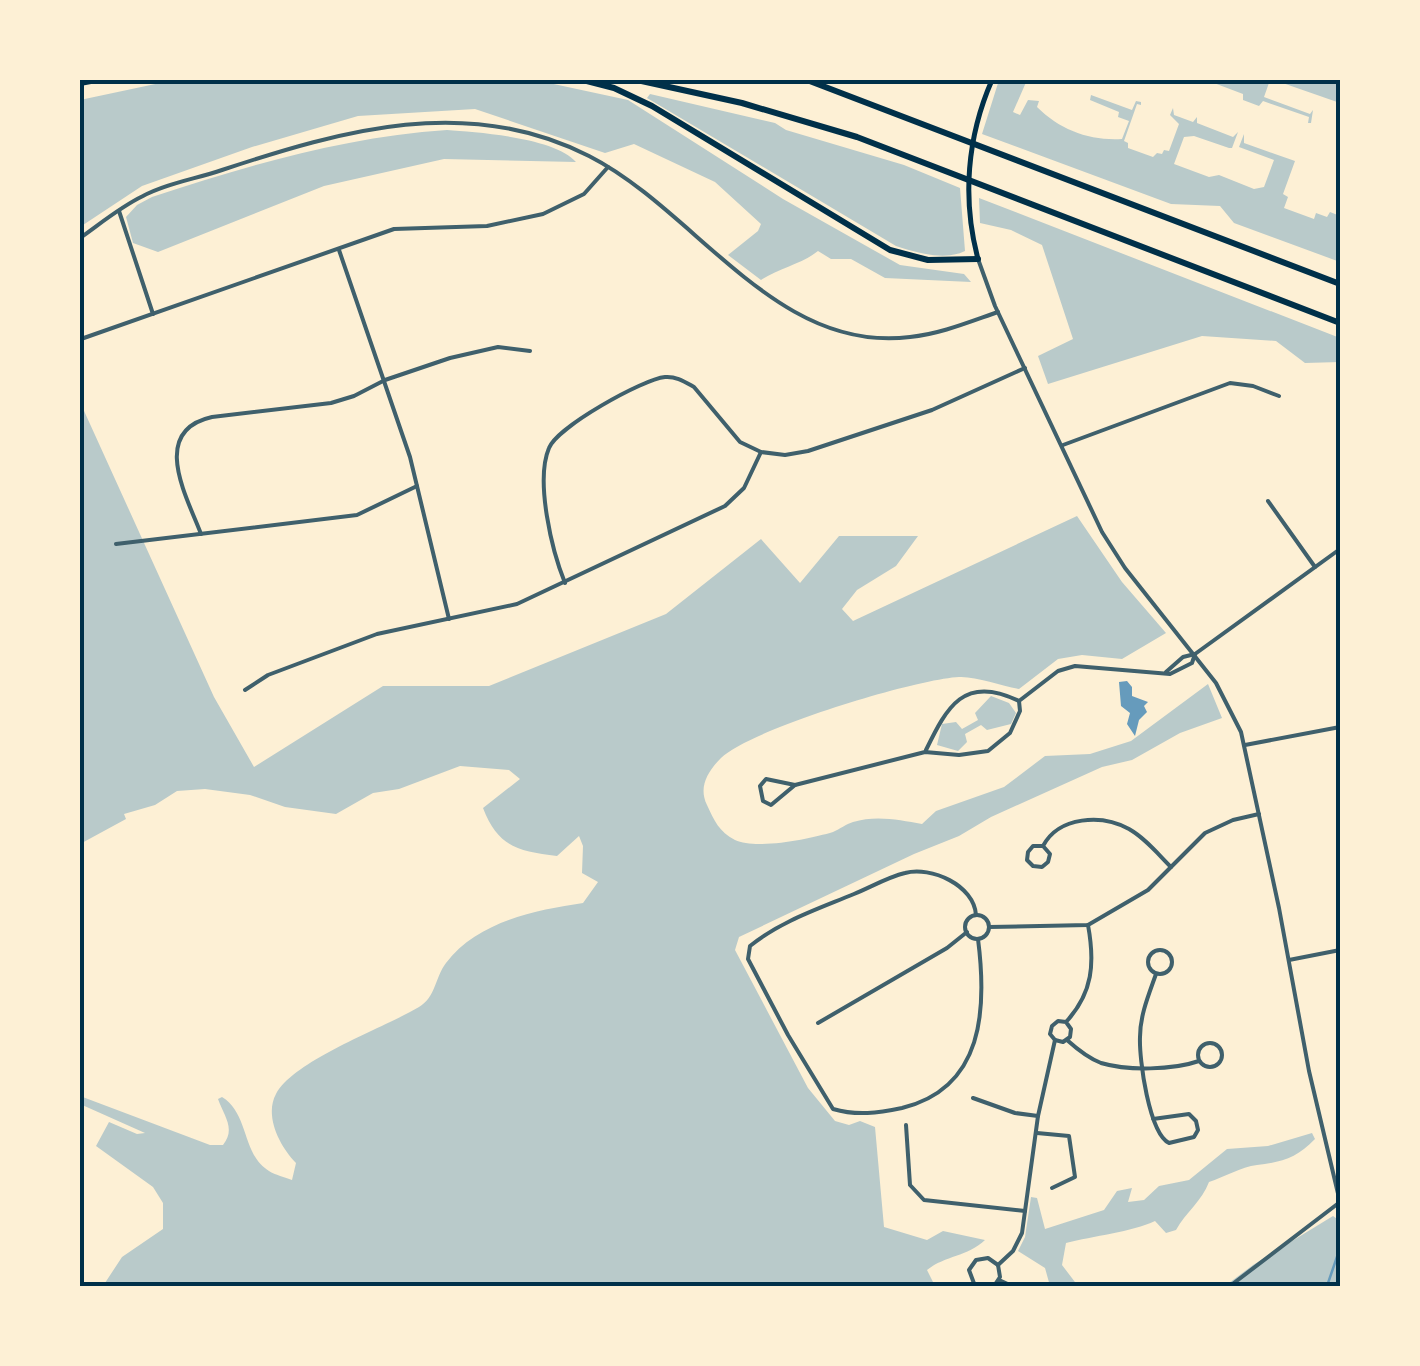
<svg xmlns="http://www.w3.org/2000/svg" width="1420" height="1366" viewBox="0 0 1420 1366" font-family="Cabin,sans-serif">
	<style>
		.green { fill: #b9caca }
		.water { fill: #669bbc }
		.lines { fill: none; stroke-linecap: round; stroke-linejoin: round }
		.stream { stroke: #669bbc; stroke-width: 2.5 }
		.minor { stroke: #3f606c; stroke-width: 4 }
		.tertiary { stroke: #3f606c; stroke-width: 4 }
		.secondary { stroke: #003049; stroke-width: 5 }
		.motorway { stroke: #003049; stroke-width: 6 }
		.neatline { fill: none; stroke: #003049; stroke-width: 4 }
	</style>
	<rect width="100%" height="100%" fill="#fdf0d5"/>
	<g class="green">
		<path d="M205 80H535L628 100 783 199 900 265 964 274 971 282 885 278 851 259H831L818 251C802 264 779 268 761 280L728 255 758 231 761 224 715 182 634 144 605 153 475 109 358 116 252 147 142 186 80 227V100L160 83Z"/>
		<path d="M999 80H1027L1013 112 1020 115 1028 100 1039 101 1037 107C1060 130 1090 141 1122 139L1129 121 1118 117 1119 112 1090 100 1091 95 1132 110 1136 101 1141 102V105L1137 104 1124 141 1128 143V148L1153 157 1157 153 1162 154 1164 150 1169 151 1179 124 1170 115 1173 108 1174 115 1193 122 1197 117V123L1233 137 1238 132 1232 148H1229L1194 136 1184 137 1174 164 1209 177 1219 175 1254 189 1264 187 1274 160 1239 147 1244 134V143L1295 161 1283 194 1288 197 1284 208 1314 219 1316 213 1327 217 1330 212 1340 216V262L1234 223 1220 206 1171 204 982 134Z"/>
		<path d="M1206 80H1270L1264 97 1310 114 1313 110 1311 123H1308L1309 117 1263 101 1259 106 1243 100V94Z"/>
		<path d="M1274 80H1340V103Z"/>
		<path d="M650 94 775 123 786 130 904 165 960 188 965 251C945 261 917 253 896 246L647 98Z"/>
		<path d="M447 130C478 132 556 138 576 162L444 159 324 186 158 252 133 243 126 217 137 205 152 197C250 165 344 137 447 130Z"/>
		<path d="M979 198 1340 338V362L1305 363 1276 341 1202 336 1048 384 1038 356 1073 339 1042 245 1011 230 980 223Z"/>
		<path d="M80 402 214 697 254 767 383 686H489L666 614 761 539 800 583 839 536H918L896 566 857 590 842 609 853 621 1077 516 1122 582 1166 633 1122 659 1082 655 1058 659 1019 689C1002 686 975 676 959 677 916 679 751 729 721 758 708 771 698 787 707 805 714 820 719 832 735 840 756 850 810 839 833 832 840 829 846 824 853 822 876 815 900 820 922 824L936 811 1004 787 1045 756 1090 754 1131 741 1208 684 1222 718 1180 733 1132 760 1102 767 991 817 959 836 914 854 739 937 735 950 808 1088 835 1121 849 1125 860 1121 875 1127 884 1227 927 1240 943 1231 985 1240C967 1257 946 1255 927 1270L935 1286H103L122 1257 163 1229V1203L153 1187 96 1146 109 1122 137 1134 145 1133 80 1104V1096L210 1145H223C236 1129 224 1116 218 1099L222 1097C249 1113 242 1155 269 1171 275 1175 285 1177 292 1180L296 1163C280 1147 264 1116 276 1094 294 1060 384 1028 419 1007 436 997 435 977 446 963 477 922 535 910 583 903L598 882 582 873 583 846 579 836 557 856C518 851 498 847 483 808L520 779 509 770 460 766 399 789 373 793 336 814 285 807 250 795 205 789 177 791 155 805 124 814 126 819 80 844Z"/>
		<path d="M991 696 1009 703 1016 713 1011 724 987 730 981 725 965 734 967 742 958 751 937 745 942 724 956 722 962 729 978 720 975 713Z"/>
		<path d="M1312 1133 1315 1139C1297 1158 1282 1162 1257 1165 1241 1167 1224 1177 1209 1182 1202 1201 1186 1212 1176 1230L1166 1233 1155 1221C1132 1232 1093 1236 1066 1243L1062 1265 1078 1286H1050L1045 1268 1018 1251 1025 1237 1031 1197 1037 1198 1045 1229 1104 1210 1117 1191 1132 1188 1128 1202 1144 1200 1159 1186 1189 1180 1227 1149 1268 1146Z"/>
		<path d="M1333 1216 1340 1221V1286H1225L1253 1265Z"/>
	</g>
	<path class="water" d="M1127 681 1132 687V696L1148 702 1144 706 1147 712 1139 720 1135 736 1127 724 1130 713 1121 706 1119 682Z"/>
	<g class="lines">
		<path class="stream" d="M1327 1286 1339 1251"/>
		<g class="minor">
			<path d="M119 211 153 314"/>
			<path d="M80 238C100 224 120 207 143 196 167 183 196 179 222 170 343 130 468 94 589 156 697 211 776 354 910 337 940 334 969 322 998 312"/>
			<path d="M339 250 410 457 449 619"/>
			<path d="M81 339 394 229 487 226 543 214 584 194 608 167"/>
			<path d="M1063 445 1230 383 1253 386 1279 396"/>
			<path d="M1268 501 1315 567"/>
			<path d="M201 534C187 497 149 431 212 417L331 403 354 396 385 380 450 358 498 347 530 351"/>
			<path d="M116 544 357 515 417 486"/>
			<path d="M565 583C552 551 535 481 549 448 557 427 643 379 665 377 676 376 685 382 694 387L740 442 761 452 785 455 808 451 932 410 1025 368"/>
			<path d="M1166 672 1183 657 1195 654 1340 549"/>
			<path d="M245 690 268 675 377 634 517 604 725 506 744 488 761 452"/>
			<path d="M1245 745 1340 727"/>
			<path d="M926 750C947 707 964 674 1019 701"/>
			<path d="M766 779 795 785 771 805 763 801 760 786Z"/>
			<path d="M795 785 925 752 959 755 988 751 1010 733 1020 711 1019 701 1058 671 1075 666 1170 674 1192 663 1195 654"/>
			<path d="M1043 846 1050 854 1048 862 1042 867 1033 866 1027 860 1028 852 1033 846H1043C1059 816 1102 814 1129 829 1145 838 1158 854 1171 867"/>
			<path d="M976 915C974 885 931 866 905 873 888 877 871 887 854 894 818 909 781 921 750 946L748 959 788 1035 833 1109C857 1116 878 1113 902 1108 984 1088 987 1009 978 939"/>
			<circle cx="977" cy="927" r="12"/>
			<path d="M989 927 1088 925 1148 890 1205 833 1233 820 1259 814"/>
			<circle cx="1160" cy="962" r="12"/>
			<path d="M1289 960 1340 950"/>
			<path d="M1066 1022 1071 1029 1070 1037 1063 1042 1055 1040 1050 1034 1052 1026 1058 1021 1066 1022C1093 993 1095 963 1088 925"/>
			<path d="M818 1023 947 948 967 932"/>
			<path d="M1067 1040C1077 1049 1088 1058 1101 1063 1128 1071 1173 1070 1199 1061"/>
			<circle cx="1210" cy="1055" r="12"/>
			<path d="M973 1098 1015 1113 1038 1116"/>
			<path d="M1153 1119 1189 1114 1196 1121 1198 1130 1194 1137 1169 1143C1149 1133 1139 1059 1140 1037 1140 1015 1149 994 1156 974"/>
			<path d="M906 1125 910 1185 924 1200 1025 1211"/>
			<path d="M1037 1133 1069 1136 1075 1177 1052 1188"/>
			<path d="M998 1265 1013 1251 1022 1233 1038 1116 1055 1040"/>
			<path d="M999 1280 1012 1286"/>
			<path d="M975 1286 969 1270 976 1260 988 1258 998 1265"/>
			<path d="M994 1286 1000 1277 998 1265"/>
		</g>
		<g class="tertiary">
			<path d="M978 259 995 306 1102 532 1125 568 1216 683 1241 732 1279 908 1309 1071 1340 1202"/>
			<path d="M1230 1286 1340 1202"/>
		</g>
		<path class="secondary" d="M978 259C962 199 967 137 992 80"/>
		<g class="motorway">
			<path d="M583 80 614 88 652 106 890 250 928 260 978 259"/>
			<path d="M637 80 742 103 857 137 1340 323"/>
			<path d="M807 80 1340 284"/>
			<path d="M80 83 96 80"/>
		</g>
	</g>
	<rect width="1420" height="1366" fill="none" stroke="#fdf0d5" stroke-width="165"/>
	<rect x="82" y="82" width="1256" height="1202" class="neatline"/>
</svg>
